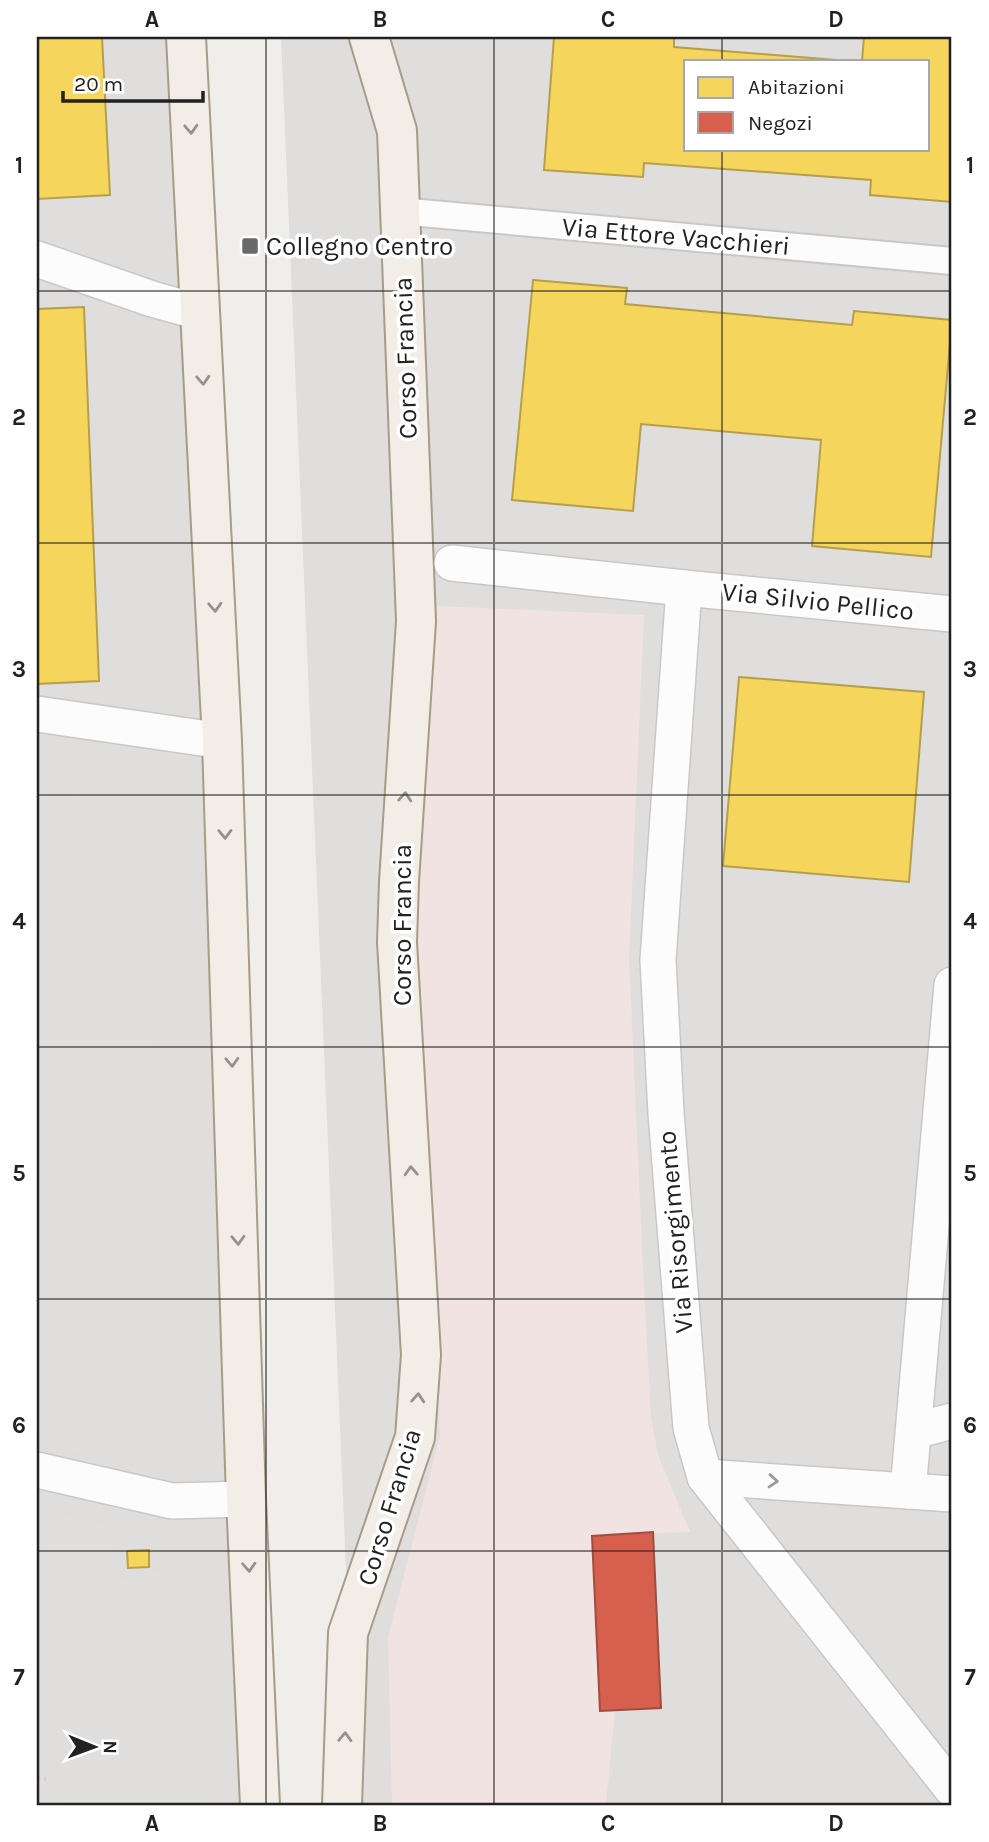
<svg xmlns="http://www.w3.org/2000/svg" width="989" height="1842" viewBox="0 0 989 1842" font-family="Karla,sans-serif">
	<style>
		.residential { fill: #dfdedc; fill-rule: evenodd }
		.commercial { fill: #f1e3e1 }
		.parking { fill: #e0dfde }
		.homes { fill: #f6d55c; stroke: #b69f4b; stroke-width: 2 }
		.shops { fill: #d6604d; stroke: #a04d40; stroke-width: 2 }
		.lines { fill: none; stroke-linecap: round; stroke-linejoin: round }
		.pedestrian-casing { stroke: #c9c8c7; stroke-width: 30 }
		.minor-casing { stroke: #c9c8c7; stroke-width: 38 }
		.primary-casing { stroke: #a79c86; stroke-width: 42 }
		.path { stroke: #dccecd; stroke-width: 4.5; stroke-dasharray: 3.5 3.5; stroke-linecap: butt }
		.pedestrian { stroke: #fdfcfc; stroke-width: 26 }
		.minor { stroke: #fdfcfc; stroke-width: 35 }
		.primary { stroke: #f3ede7; stroke-width: 38 }
		.oneway { stroke: #95928e }
		.oneway2 { stroke: #9a9a9a }
		.grid { fill: none; stroke: #222; stroke-width: 2; stroke-opacity: 0.55 }
		.poi-dot { fill: #6a6968; stroke: #fff; stroke-width: 2.5 }
		.labels { text-anchor: middle; stroke-width: 7; stroke-linejoin: round; paint-order: stroke }
		.street-label { font-size: 26px; fill: #222; stroke: #fff }
		.poi-label { font-size: 26px; fill: #222; stroke: #fff; text-anchor: start }
		.neatline { fill: none; stroke: #222; stroke-width: 2.5 }
		.grid-label { font-size: 23px; text-anchor: middle; font-weight: bold; fill: #222 }
	</style>
	<rect width="100%" height="100%" fill="#f0eeeb"/>
	<g class="residential">
		<path d="M37 37H178L256 1805H37Z"/>
		<path d="M281 37H952V1805H356ZM686 61H928V149H686Z"/>
	</g>
	<path class="commercial" d="M437 606 644 615 629 958 643 1268 651 1417 658 1455 690 1532 592 1536 601 1711 615 1710 606 1805H392L388 1637 440 1436 409 858 429 730Z"/>
	<g class="parking">
		<path d="M137 748 167 1391 81 1454 39 1432 37 1371V788L57 806Z"/>
		<path d="M44 1510 110 1527 113 1582 190 1563 200 1805H62L52 1605Z"/>
	</g>
	<g class="homes">
		<path d="M37 37H102L110 195 37 199Z"/>
		<path d="M554 37H674V47L849 61H686V149H928V61H862L864 37H952V202L870 195 871 180 644 163 643 177 544 170Z"/>
		<path d="M533 280 627 288 625 304 852 325 854 311 952 320 931 557 812 546 821 440 641 424 633 511 512 500Z"/>
		<path d="M84 307 99 681 37 684V309Z"/>
		<path d="M739 677 924 692 909 882 723 866Z"/>
		<path d="M149 1550V1567L128 1568 127 1551Z"/>
	</g>
	<path class="shops" d="M653 1532 661 1708 600 1711 592 1536Z"/>
	<g class="lines">
		<defs>
			<path id="pedestrian" d="M399 211 952 261"/>
			<g id="minor">
				<path d="M37 259 152 299 199 312"/>
				<path d="M452 563 684 588 952 614"/>
				<path d="M684 588 658 960 666 1113 691 1428 705 1477 952 1789"/>
				<path d="M37 714 222 741"/>
				<path d="M914 1431 952 1421"/>
				<path d="M37 1470 172 1501 246 1499"/>
				<path d="M705 1477 952 1494"/>
				<path d="M908 1491 952 985"/>
			</g>
			<g id="primary">
				<path d="M186 37 222 741 246 1499 260 1805"/>
				<path d="M342 1805 348 1633 415 1437 421 1355 397 942 399 882 416 621 397 131 369 37"/>
			</g>
		</defs>
		<use href="#pedestrian" class="pedestrian-casing"/>
		<use href="#minor" class="minor-casing"/>
		<use href="#primary" class="primary-casing"/>
		<g class="path">
			<path d="M37 1595V1596"/>
			<path d="M37 1779H46"/>
		</g>
		<use href="#pedestrian" class="pedestrian"/>
		<use href="#minor" class="minor"/>
		<use href="#primary" class="primary"/>
	</g>
	<defs><path id="oneway-chevron" d="M-2-3.5L2.5 0L-2 3.5" fill="none" stroke-width="1.6" stroke-linecap="round" stroke-linejoin="round" transform="scale(1.75)"/></defs>
	<g class="oneway">
		<use href="#oneway-chevron" transform="translate(191 129) rotate(87)"/>
		<use href="#oneway-chevron" transform="translate(203 380) rotate(87)"/>
		<use href="#oneway-chevron" transform="translate(215 607) rotate(87)"/>
		<use href="#oneway-chevron" transform="translate(405 797) rotate(-86)"/>
		<use href="#oneway-chevron" transform="translate(225 834) rotate(89)"/>
		<use href="#oneway-chevron" transform="translate(232 1062) rotate(88)"/>
		<use href="#oneway-chevron" transform="translate(411 1171) rotate(-93)"/>
		<use href="#oneway-chevron" transform="translate(238 1240) rotate(88)"/>
		<use href="#oneway-chevron" transform="translate(418 1398) rotate(-86)"/>
		<use href="#oneway-chevron" transform="translate(249 1567) rotate(87)"/>
		<use href="#oneway-chevron" transform="translate(345 1737) rotate(-88)"/>
	</g>
	<use class="oneway2" href="#oneway-chevron" transform="translate(773 1481) rotate(4)"/>
	<path class="grid" d="M266 37V1805M494 37V1805M722 37V61M722 149V1805M37 291H952M37 543H952M37 795H952M37 1047H952M37 1299H952M37 1551H952"/>
	<rect class="poi-dot" x="241" y="237" width="18" height="18" rx="3.5"/>
	<g class="labels">
		<g class="street-label">
			<text transform="translate(676 236) rotate(5)" y="9">Via Ettore Vacchieri</text>
			<text transform="translate(405 358) rotate(-92)" y="9">Corso Francia</text>
			<text transform="translate(818 601) rotate(6)" y="9">Via Silvio Pellico</text>
			<text transform="translate(402 925) rotate(-90)" y="9">Corso Francia</text>
			<text transform="translate(675 1232) rotate(-95)" y="9">Via Risorgimento</text>
			<text transform="translate(389 1507) rotate(-73)" y="9">Corso Francia</text>
		</g>
		<g class="poi-label">
			<text x="266" y="255">Collegno Centro</text>
		</g>
	</g>
	<rect width="989" height="1842" fill="none" stroke="#ffffff" stroke-width="77"/>
	<rect x="684" y="60" width="245" height="91" fill="#ffffff" stroke="#a7a7a7" stroke-width="2"/>
	<rect x="698" y="77" width="35" height="21" fill="#f6d55c" stroke="#a7a7a7" stroke-width="2"/>
	<text x="748" y="94" font-size="21" fill="#222222">Abitazioni</text>
	<rect x="698" y="112" width="35" height="21" fill="#d6604d" stroke="#a7a7a7" stroke-width="2"/>
	<text x="748" y="130" font-size="21" fill="#222222">Negozi</text>
	<g transform="translate(94 1747) rotate(91)" stroke="#ffffff" stroke-width="5" paint-order="stroke">
	<path d="M0-5L12 26L0 18L-12 26Z" fill="#222222"/>
	<text y="-10" font-size="19" font-weight="bold" text-anchor="middle" fill="#222222">N</text>
	</g>
	<path d="M63 91v10h140v-10" fill="none" stroke="#222222" stroke-width="3.5"/>
	<text x="74" y="91" font-size="21" fill="#222222" stroke="#ffffff" stroke-width="5" paint-order="stroke">20 m</text>
	<rect x="38" y="38" width="912" height="1766" class="neatline"/>
	<g class="grid-label">
		<text x="152" y="27">A</text>
		<text x="380" y="27">B</text>
		<text x="608" y="27">C</text>
		<text x="836" y="27">D</text>
		<text x="19" y="173">1</text>
		<text x="970" y="173">1</text>
		<text x="19" y="425">2</text>
		<text x="970" y="425">2</text>
		<text x="19" y="677">3</text>
		<text x="970" y="677">3</text>
		<text x="19" y="929">4</text>
		<text x="970" y="929">4</text>
		<text x="19" y="1181">5</text>
		<text x="970" y="1181">5</text>
		<text x="19" y="1433">6</text>
		<text x="970" y="1433">6</text>
		<text x="19" y="1685">7</text>
		<text x="970" y="1685">7</text>
		<text x="152" y="1831">A</text>
		<text x="380" y="1831">B</text>
		<text x="608" y="1831">C</text>
		<text x="836" y="1831">D</text>
	</g>
</svg>
